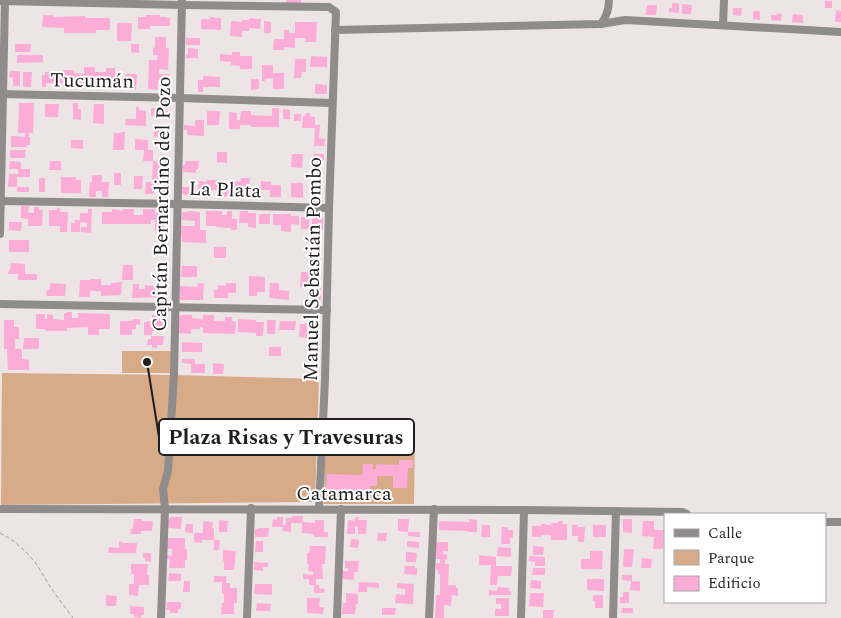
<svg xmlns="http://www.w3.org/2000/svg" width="841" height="618" viewBox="0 0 841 618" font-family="Spectral,serif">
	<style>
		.green { fill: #d7aa88 }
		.building { fill: #fbacd7 }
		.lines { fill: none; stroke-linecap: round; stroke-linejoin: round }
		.path { stroke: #a39c9d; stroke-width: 1; stroke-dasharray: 4 2.5; stroke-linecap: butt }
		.minor { stroke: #908c8c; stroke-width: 8 }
		.labels { text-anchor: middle; stroke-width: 4; stroke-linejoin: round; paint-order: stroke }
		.street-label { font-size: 20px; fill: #211e1e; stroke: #fff }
		.leader { fill: none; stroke: #211e1e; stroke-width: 2 }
		.callout-dot { fill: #211e1e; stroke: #fff; stroke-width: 2 }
		.callout { fill: #fff; stroke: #211e1e; stroke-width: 2 }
		.callout-label { font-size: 21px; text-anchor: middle; font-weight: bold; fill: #211e1e }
	</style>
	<rect width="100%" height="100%" fill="#ede4e5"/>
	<g class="green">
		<rect x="122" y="351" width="49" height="22"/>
		<path d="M2 373 174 375 319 379 315 502 1 505Z"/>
		<path d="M326 423 415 426 414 504H324Z"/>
	</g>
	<g class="building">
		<rect x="286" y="0" width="15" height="3"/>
		<rect x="825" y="1" width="7" height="7"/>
		<path d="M672 3H679V13L669 12V8H672Z"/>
		<path d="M682 4 692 5 691 14H682Z"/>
		<path d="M647 5H657L656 15H646Z"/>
		<path d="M733 8H742L741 16 733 15Z"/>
		<path d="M836 10 841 11V22H835Z"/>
		<path d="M753 11H760V20L753 19Z"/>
		<path d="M777 13 782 14 781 21 771 20V15H777Z"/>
		<path d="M793 14 803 15V23L792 22Z"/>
		<path d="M43 15H53V17L85 16V18H110V30H96V33H64V28L42 27Z"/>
		<path d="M146 15H160V17H167V18H170V26H150V29H138V17H146Z"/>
		<path d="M210 17H214V18H221V30L201 29V19H210Z"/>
		<path d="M249 18 261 19 260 29 249 28V31H242V37L230 36 231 21 242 22V20H249Z"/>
		<path d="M264 21 271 22V33H264Z"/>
		<path d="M295 22H317L316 42H305L306 38H295V48L284 47V50H273L274 39H284V30H289V33H295Z"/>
		<path d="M117 23H132L131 41H117Z"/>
		<path d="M155 37H166V48H169L168 70 159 69V74H169V81H158V90L148 89 149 60H157L158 55H153V48L155 47Z"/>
		<rect x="186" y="38" width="14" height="7"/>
		<path d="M15 44H31L30 52H15Z"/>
		<path d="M131 44H139V53L131 52Z"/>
		<path d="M188 48 198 49V58H186V54H188Z"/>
		<path d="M232 52H240V56H252V69H240V66L231 65V62L220 61V54L232 55Z"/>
		<path d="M17 55H43V62L17 63Z"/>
		<path d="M311 56 327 57V67H310Z"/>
		<path d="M295 59H306V72H302L301 78H294Z"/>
		<path d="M262 65H273V73H284V89H273V78L265 79V81H262Z"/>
		<path d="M84 67H95V72H106V68H115V77L125 78V74H137L136 90H132V87H115V84H105V89L94 88V87H63V83H46V87H42V75H45V72H63V70H74V73L84 74Z"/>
		<path d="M10 71H20V86H13V78L9 77Z"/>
		<path d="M23 72H32L31 87H23Z"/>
		<path d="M203 76 220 77V87H203V92H198V80H203Z"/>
		<path d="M251 79H259V89L251 90Z"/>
		<path d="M315 84 327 85V94H315Z"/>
		<path d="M19 103H34L33 133H29V137H30V145H27V147H11V136L25 137V133H18Z"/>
		<path d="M73 103H78V109H81V120L73 119Z"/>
		<path d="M45 104H59L58 117H45Z"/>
		<path d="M94 104H104V124L93 123Z"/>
		<path d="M157 106H165V111H168V117L151 116V108L157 109Z"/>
		<path d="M136 107H139V110L146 111V126L125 125 126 119H136Z"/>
		<path d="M272 108H279V127H251V125H240V129H229V112L237 113V120H240L241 111H251V115L272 116Z"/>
		<path d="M283 109 290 110V119H283Z"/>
		<path d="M207 111H220L219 125H207Z"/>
		<path d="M306 113H310V116L315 117V125H320L319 138 325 139 324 146H314L315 128H302L303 116H305Z"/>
		<rect x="294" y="114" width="7" height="7"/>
		<path d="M195 120H204V136L187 135V130H184V125L195 126Z"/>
		<path d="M154 129H161L160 132H168V140H160V137H154Z"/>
		<path d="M121 132H125L124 150H113L114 133H121Z"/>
		<path d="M135 139 148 140V150H153V161H143L144 150H135Z"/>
		<path d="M71 140H83V149L71 148Z"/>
		<path d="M10 150H26L25 158H10Z"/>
		<path d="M217 152H227V163L217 162Z"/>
		<path d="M292 154H303L302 168 291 167Z"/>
		<rect x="313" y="154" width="11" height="7"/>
		<path d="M10 161 21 162V169H30V177H17V187H8L9 174H18V169H9Z"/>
		<path d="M50 161H61V170H49Z"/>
		<path d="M153 161 168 162V171H165L164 179H167L166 196H159V190H154V194H145L146 182H151V184H152Z"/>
		<path d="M185 161H199L198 169H196V173L183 172V165H185Z"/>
		<rect x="114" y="173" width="7" height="12"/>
		<path d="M92 175H102V182H109L108 197H102V191H96V197H89L90 182H92Z"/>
		<path d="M134 176H143L142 189H134Z"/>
		<path d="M61 177H76V180H81V193H61Z"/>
		<rect x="39" y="178" width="6" height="14"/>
		<path d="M241 178H250L249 197H231V193H228V197L217 196V190H206V193H198L199 181 207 182V180H217V184L231 185V181L240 182Z"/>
		<path d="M261 181 271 182V185H281V197H270V190H260Z"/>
		<path d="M291 183H303V198L291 197Z"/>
		<rect x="17" y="187" width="12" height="5"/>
		<path d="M181 187H196V196L184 195 181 192Z"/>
		<path d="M21 206H29L28 213H34V207H39V210H43L42 226H28V219L21 218Z"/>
		<path d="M57 208H60V212H68L67 232H60V226H49V210H57Z"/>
		<path d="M88 209H92L91 233 81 232V227H87V223L80 222V232H71V223H75V220H80V213H88Z"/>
		<path d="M112 209 123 211V209H134V215H143V209H155V213H163L164 232 155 231V220H151V224H102V212H112Z"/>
		<path d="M188 211H196V212H200V230H206V243L182 242 181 226H195V221L182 220V212H188Z"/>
		<path d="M206 211H222V215H227V211H232V219H237V230H231V228L216 227V226H206Z"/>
		<path d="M240 211H248V213H256V228L248 227V223H239Z"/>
		<path d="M316 213 320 214V217L323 218V230L301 229V217H309V225H312V219H315Z"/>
		<rect x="259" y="214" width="11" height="10"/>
		<path d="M273 214H291V216H299V225L291 224V232L281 231V225H273Z"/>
		<path d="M9 222H22L21 231 9 230Z"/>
		<rect x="9" y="240" width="20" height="12"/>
		<rect x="214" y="247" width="12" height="11"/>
		<path d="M11 263 25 264V274H37V280H18V274H8L9 270H10Z"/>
		<path d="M123 265H133V280H122Z"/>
		<path d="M182 266H197V277H181Z"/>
		<path d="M301 272H311L310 287H300Z"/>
		<path d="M249 276 265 277V292H257V296H249Z"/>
		<path d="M90 279H101V285H111V283L122 282 121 295 101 296V291H90V297H79L80 280H90Z"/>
		<path d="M50 283 66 284 65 296H46L47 290H50Z"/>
		<path d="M198 283H204L203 300H180V286L197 287Z"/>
		<path d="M226 283H236V293H228V298H214V290H218V285L226 286Z"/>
		<path d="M270 283H279V290L289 291V300L269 298Z"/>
		<path d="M133 284H139V289H145V285L155 286V288H164V297L132 298Z"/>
		<rect x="310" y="287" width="11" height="13"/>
		<path d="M67 312H72V318H78V313L110 314V329H99V335H88V327L67 328V331H45V329H36V314H45V319H47V314L53 315V319L64 320V313H67Z"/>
		<path d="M152 315H161V322H164V327H160V331H152V335H144V322H147V321H152Z"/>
		<path d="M181 315H192V318L203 319V315H214V321H225V317H232V321L236 322 235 334 203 333V327H200V329H191V334L178 333 179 317Z"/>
		<path d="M133 319H140V325L136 324V329H132V335H120V321H132Z"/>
		<path d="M238 319 256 320V322H264L263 336H256V333L238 332Z"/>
		<path d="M4 320H14V327H19V339H15V349H22V359L29 360V370H8L7 349H4Z"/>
		<path d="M267 320H276L275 334H267Z"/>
		<path d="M280 321H296L295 330H279Z"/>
		<path d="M300 324H307V338L299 337Z"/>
		<path d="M310 324H319V334H315V337H310Z"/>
		<path d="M151 336H164L163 345H157V348H152V345H147L148 339H151Z"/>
		<path d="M24 338H39V349H23Z"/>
		<path d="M182 342 202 343V352H182Z"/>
		<rect x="269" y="347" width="12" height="9"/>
		<path d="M182 359H195V364H205V373H191V364L182 363Z"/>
		<path d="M213 363 224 364 223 374H213Z"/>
		<path d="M399 460H413V468H408L407 488H393V476H377V486H370V501H362V492L326 491 327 474 362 475 363 464H373V469H376V464L399 465Z"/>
		<path d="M292 516H303L302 523H291V532L282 531 283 527H272L273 519 277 520V517H283V525H286V518H292Z"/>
		<path d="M172 517H182L181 529 168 528V519Z"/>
		<path d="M356 517H359L358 520H367L366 534H358V527L355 526V534H347L348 520 355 521Z"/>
		<path d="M134 519H142V521H153L152 531H141V534H130L131 529H133Z"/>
		<path d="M398 519H409L408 532 398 531Z"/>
		<path d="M469 519 477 520V532H468V531L439 530V521L469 522Z"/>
		<path d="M623 519H632V533L623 532Z"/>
		<path d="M219 520 228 521 227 532H219Z"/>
		<path d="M315 520H324V532H328V537H314V534L302 533V522L315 523Z"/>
		<path d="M203 521 213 522 212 528 214 529V540H220L219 550H214V540H202V543L194 542V533H203Z"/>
		<path d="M558 521H563L562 524H567V540H551V535H541V537H532V526H541V524H546V525H551V523H558Z"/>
		<path d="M643 521H654V530H664L663 549H653L654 537 642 536Z"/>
		<path d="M186 524H193V533L185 532Z"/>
		<path d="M482 525H490V537H481Z"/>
		<path d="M572 525H578V527H585L584 542H578V536H572Z"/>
		<rect x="593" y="525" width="13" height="12"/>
		<path d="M502 527H508V530H513V538H510V544H501Z"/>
		<path d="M259 528H269L268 537H255V529H259Z"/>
		<path d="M408 532H420V537L408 536Z"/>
		<path d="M378 533H387L386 541H377Z"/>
		<path d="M167 538H185V549H187V560H185V568H169L170 559H167V555L172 556V549H167Z"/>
		<path d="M351 539 359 540 358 548 350 547Z"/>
		<path d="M119 541 123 542V543H137L136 553H108L109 547 119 548Z"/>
		<path d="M256 541H263V552H255Z"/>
		<path d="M407 541 419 542V548L407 547Z"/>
		<path d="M436 542H448V551H443V554H447V560L445 559V564H449L448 585H456V588H458V596L452 595 451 606 444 605V618H435L436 595H440V574H438V570H436V563H440V559H436Z"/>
		<path d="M310 546H326L325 564H322L323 579H316V585H309V579H303V574L313 575V572L308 571 309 564H307V553H309Z"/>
		<path d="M533 546 544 547 543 555H533Z"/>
		<path d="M498 547 511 548V557L497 556Z"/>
		<path d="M624 549H634L632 567H623Z"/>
		<path d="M223 550 236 551 234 570H224V561H223Z"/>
		<path d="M590 551H603L602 569H581V559H590Z"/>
		<path d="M406 552 417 553 416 562H406Z"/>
		<path d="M143 553H151V562L145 561V558H143Z"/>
		<path d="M479 555 496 557V566H512L511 576H498L497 585H490L491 565H479Z"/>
		<path d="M529 556 545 557V566H535V562L529 561Z"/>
		<path d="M642 558 652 559 651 568H641Z"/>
		<path d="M345 561H359L358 572H354V580L342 579V571H348V568H345Z"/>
		<path d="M254 562 268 563V567H263V571L254 570Z"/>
		<path d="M131 564H148L147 575H149V585H139L138 596 129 595V584H134V574H131Z"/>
		<path d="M405 566H415V568H417V575L404 574Z"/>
		<path d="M533 568H545V575H532Z"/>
		<path d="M169 573 181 574V581H168Z"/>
		<path d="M622 575H632V581H640V591L630 590 631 581 622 580Z"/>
		<path d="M214 576H226V583H230V588H237V603H234V614H221L222 603H224V594H222V582H214Z"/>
		<path d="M587 579H604V591L587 590Z"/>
		<path d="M531 580 541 581V589L530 588Z"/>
		<path d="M184 581H190V592H183Z"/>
		<path d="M359 582 379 583V588L367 587V592H358Z"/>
		<path d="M397 583 414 584 413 604 395 603 396 594 405 595V589L397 588Z"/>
		<path d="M255 584H272V595L254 594Z"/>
		<path d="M314 585H319V588L325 589 324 593H314Z"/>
		<path d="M498 587 509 588V591H511V595H489V590L497 591Z"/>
		<path d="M623 592H629V603H620V597H623Z"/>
		<path d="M346 593 358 594V604H356L355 614H342L343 603H346Z"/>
		<path d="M530 593H544L543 607 529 606Z"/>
		<path d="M106 595 117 596 116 606H106Z"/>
		<path d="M593 595H603V608H595V601H593Z"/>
		<path d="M307 598H320L319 607H324L323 614 307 613Z"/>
		<path d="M496 598H509V616H495V609H501V604H496Z"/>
		<path d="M167 602H181V609H178V613H170V610H166Z"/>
		<path d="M257 603 271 604 270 611H256Z"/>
		<path d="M130 606 144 607V615H141V618L134 617V614H130Z"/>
		<path d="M382 608H396L395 615H382Z"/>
		<path d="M622 608H633V613H621Z"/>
		<path d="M543 610H554L553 618H543Z"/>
	</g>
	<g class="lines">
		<path class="path" d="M0 533 12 540 25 551 35 562 53 591 73 618"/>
		<g class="minor">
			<path d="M0 1 182 5 329 7 336 12 329 208 325 379 319 509"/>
			<path d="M601 24C607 16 609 9 609 0"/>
			<path d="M723 25 724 0"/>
			<path d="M335 30 601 24 625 20 841 32"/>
			<path d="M0 94 180 98 332 103"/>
			<path d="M0 201 178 204 329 208"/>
			<path d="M0 234 5 0"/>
			<path d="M0 304 327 310"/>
			<path d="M0 509 524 510 683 512 687 514"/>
			<path d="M825 522H841"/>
			<path d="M161 618 165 509 163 489 168 471 174 375 182 0"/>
			<path d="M247 618 251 508"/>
			<path d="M337 618 341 509"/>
			<path d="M429 618 434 509"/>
			<path d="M521 618 524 510"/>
			<path d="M613 618 616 511"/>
		</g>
	</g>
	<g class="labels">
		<g class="street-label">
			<text transform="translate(92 80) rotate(1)" y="7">Tucumán</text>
			<text transform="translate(225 189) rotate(2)" y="7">La Plata</text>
			<text transform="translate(161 204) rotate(-89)" y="7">Capitán Bernardino del Pozo</text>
			<text transform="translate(312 269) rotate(-89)" y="7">Manuel Sebastián Pombo</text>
			<text x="344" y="500">Catamarca</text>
		</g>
	</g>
	<path class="leader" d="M147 362L159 437"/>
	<circle class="callout-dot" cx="147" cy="362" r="5"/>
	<rect class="callout" x="159" y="419" width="255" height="36" rx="5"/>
	<g class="callout-label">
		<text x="286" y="444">Plaza Risas y Travesuras</text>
	</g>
	<rect x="664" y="513" width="162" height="90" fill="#ffffff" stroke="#a6a5a5"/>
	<rect x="674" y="529" width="25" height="8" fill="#908c8c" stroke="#a6a5a5"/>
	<text x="708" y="538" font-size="15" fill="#211e1e">Calle</text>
	<rect x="674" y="550" width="25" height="15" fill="#d7aa88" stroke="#a6a5a5"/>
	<text x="708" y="563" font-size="15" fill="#211e1e">Parque</text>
	<rect x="674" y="576" width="25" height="15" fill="#fbacd7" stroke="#a6a5a5"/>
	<text x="708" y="588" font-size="15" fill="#211e1e">Edificio</text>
</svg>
